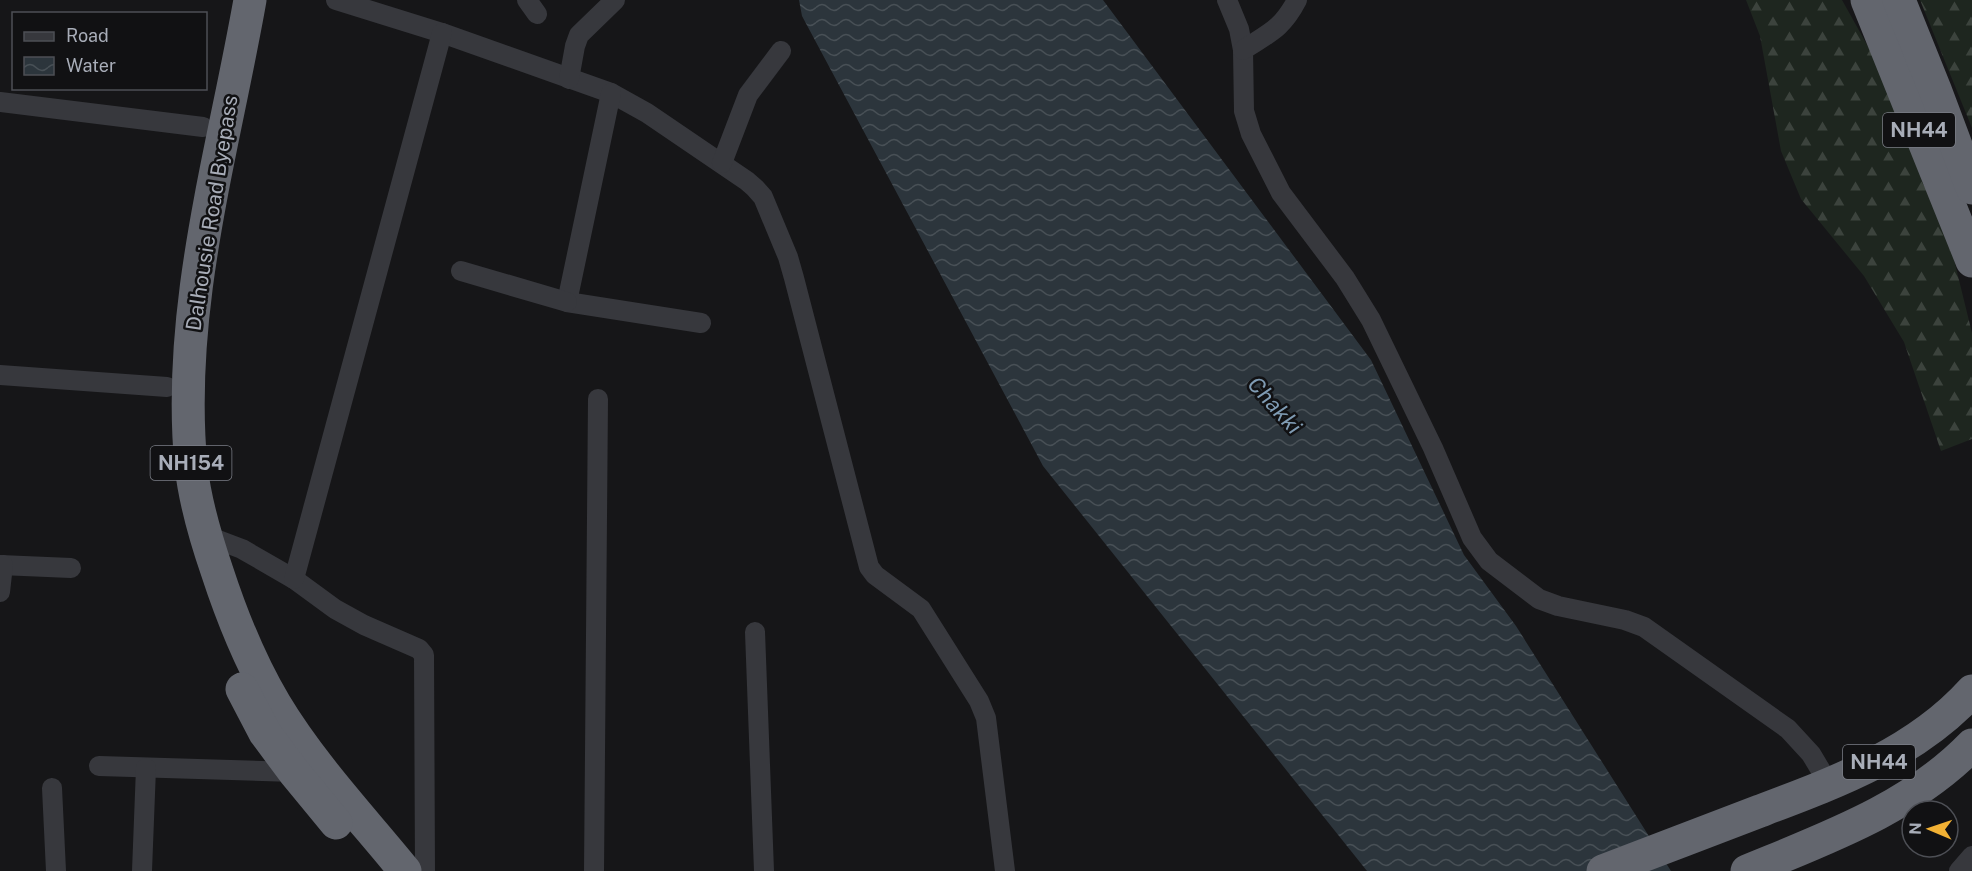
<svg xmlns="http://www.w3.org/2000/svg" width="1972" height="871" viewBox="0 0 1972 871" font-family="'Public Sans',sans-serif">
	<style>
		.forest { fill: url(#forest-firs) }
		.water { fill: url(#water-waves) }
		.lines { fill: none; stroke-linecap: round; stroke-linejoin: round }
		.street { stroke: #37383d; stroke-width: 20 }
		.highway { stroke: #63666e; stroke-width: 33 }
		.labels { text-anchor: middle; stroke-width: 5; stroke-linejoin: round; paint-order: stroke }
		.shield { fill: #111113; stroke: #7b7e86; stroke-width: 1.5 }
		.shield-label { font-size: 20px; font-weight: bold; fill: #a8adb8 }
		.street-label { font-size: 21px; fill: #a8adb8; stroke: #111113 }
		.water-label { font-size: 22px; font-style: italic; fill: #7f9bb3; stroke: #111113 }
	</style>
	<defs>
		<pattern id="forest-firs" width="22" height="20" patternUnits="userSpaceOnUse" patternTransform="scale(1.5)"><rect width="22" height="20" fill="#1e261f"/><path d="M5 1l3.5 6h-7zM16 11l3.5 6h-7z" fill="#3c433d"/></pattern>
		<pattern id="water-waves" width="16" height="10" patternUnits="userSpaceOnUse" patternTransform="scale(1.5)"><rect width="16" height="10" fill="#2c353c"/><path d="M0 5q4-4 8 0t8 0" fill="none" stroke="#485056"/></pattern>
	</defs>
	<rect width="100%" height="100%" fill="#161618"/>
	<g class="forest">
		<path d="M1746 0H1842L1908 118 1944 219 1972 333V439L1941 451 1904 342 1864 276 1801 199 1781 151 1760 36Z"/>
		<path d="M1920 0H1972V128Z"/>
	</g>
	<path class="water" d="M799 0H1103L1371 360 1464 555 1516 626 1671 871H1367L1043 466 802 16Z"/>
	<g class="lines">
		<g class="street">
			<path d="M336 0 442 33 611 93 647 113 747 181 755 188 763 197 788 257 794 278 869 567 875 575 921 609 979 701 986 718 1005 871"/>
			<path d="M527 0 537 14"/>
			<path d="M1227 0 1239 29 1243 50 1244 111 1251 134 1281 193 1345 278 1371 320 1433 448 1472 538 1489 561 1539 599 1558 606 1625 620 1644 627 1788 729 1811 754 1829 784"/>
			<path d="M1243 50C1269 33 1282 29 1297 0"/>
			<path d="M569 79 575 46 579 35 615 0"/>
			<path d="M611 93 567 302 701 323"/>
			<path d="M0 102 203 127"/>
			<path d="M722 163 748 95 781 51"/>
			<path d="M461 271 567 302"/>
			<path d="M0 375 167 387"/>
			<path d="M205 535 242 549 294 579 335 609 364 625 419 649 424 655 425 871"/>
			<path d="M0 565 71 568"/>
			<path d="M294 579 442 33"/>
			<path d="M0 592 3 565"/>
			<path d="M755 632 764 871"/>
			<path d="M99 766 294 772"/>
			<path d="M52 788 56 871"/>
			<path d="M142 871 146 768"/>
			<path d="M594 871 598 399"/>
			<path d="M1959 871 1972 856"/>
		</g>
		<g class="highway">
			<path d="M250 0C223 153 176 308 191 466 195 502 205 536 217 571 232 617 250 662 275 704 311 764 361 817 405 871"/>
			<path d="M1867 0 1972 261"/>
			<path d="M1899 0 1936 92 1972 188"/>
			<path d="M242 689 265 733 294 772 336 823"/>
			<path d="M1603 871C1655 851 1708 831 1760 811 1837 782 1916 753 1972 691"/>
			<path d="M1747 871C1827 838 1911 808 1972 745"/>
		</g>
	</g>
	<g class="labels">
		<g class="shield">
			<rect x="1883" y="113" width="72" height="34" rx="4.5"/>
			<rect x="150.5" y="446" width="81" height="34" rx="4.5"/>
			<rect x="1843" y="745" width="72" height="34" rx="4.5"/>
		</g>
		<g class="shield-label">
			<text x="1919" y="137">NH44</text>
			<text x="191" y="470">NH154</text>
			<text x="1879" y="769">NH44</text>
		</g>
		<g class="street-label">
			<text transform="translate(212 213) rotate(-81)" y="7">Dalhousie Road Byepass</text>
		</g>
		<g class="water-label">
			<text transform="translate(1275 405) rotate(48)" y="8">Chakki</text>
		</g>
	</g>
	<rect x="12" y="12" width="195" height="78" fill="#111113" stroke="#4d4f55" stroke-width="1.5"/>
	<rect x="24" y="32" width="30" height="9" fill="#37383d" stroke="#4d4f55" stroke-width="1.5"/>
	<text x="66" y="42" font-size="18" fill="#a8adb8">Road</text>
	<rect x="24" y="57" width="30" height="18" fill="url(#water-waves)" stroke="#4d4f55" stroke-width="1.5"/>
	<text x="66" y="72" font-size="18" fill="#a8adb8">Water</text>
	<g transform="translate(1930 829) rotate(272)"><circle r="28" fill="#111113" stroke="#4d4f55" stroke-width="1.5"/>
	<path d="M0-4.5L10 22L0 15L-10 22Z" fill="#f2b134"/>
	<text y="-9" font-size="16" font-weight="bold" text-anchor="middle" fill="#a8adb8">N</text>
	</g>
</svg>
